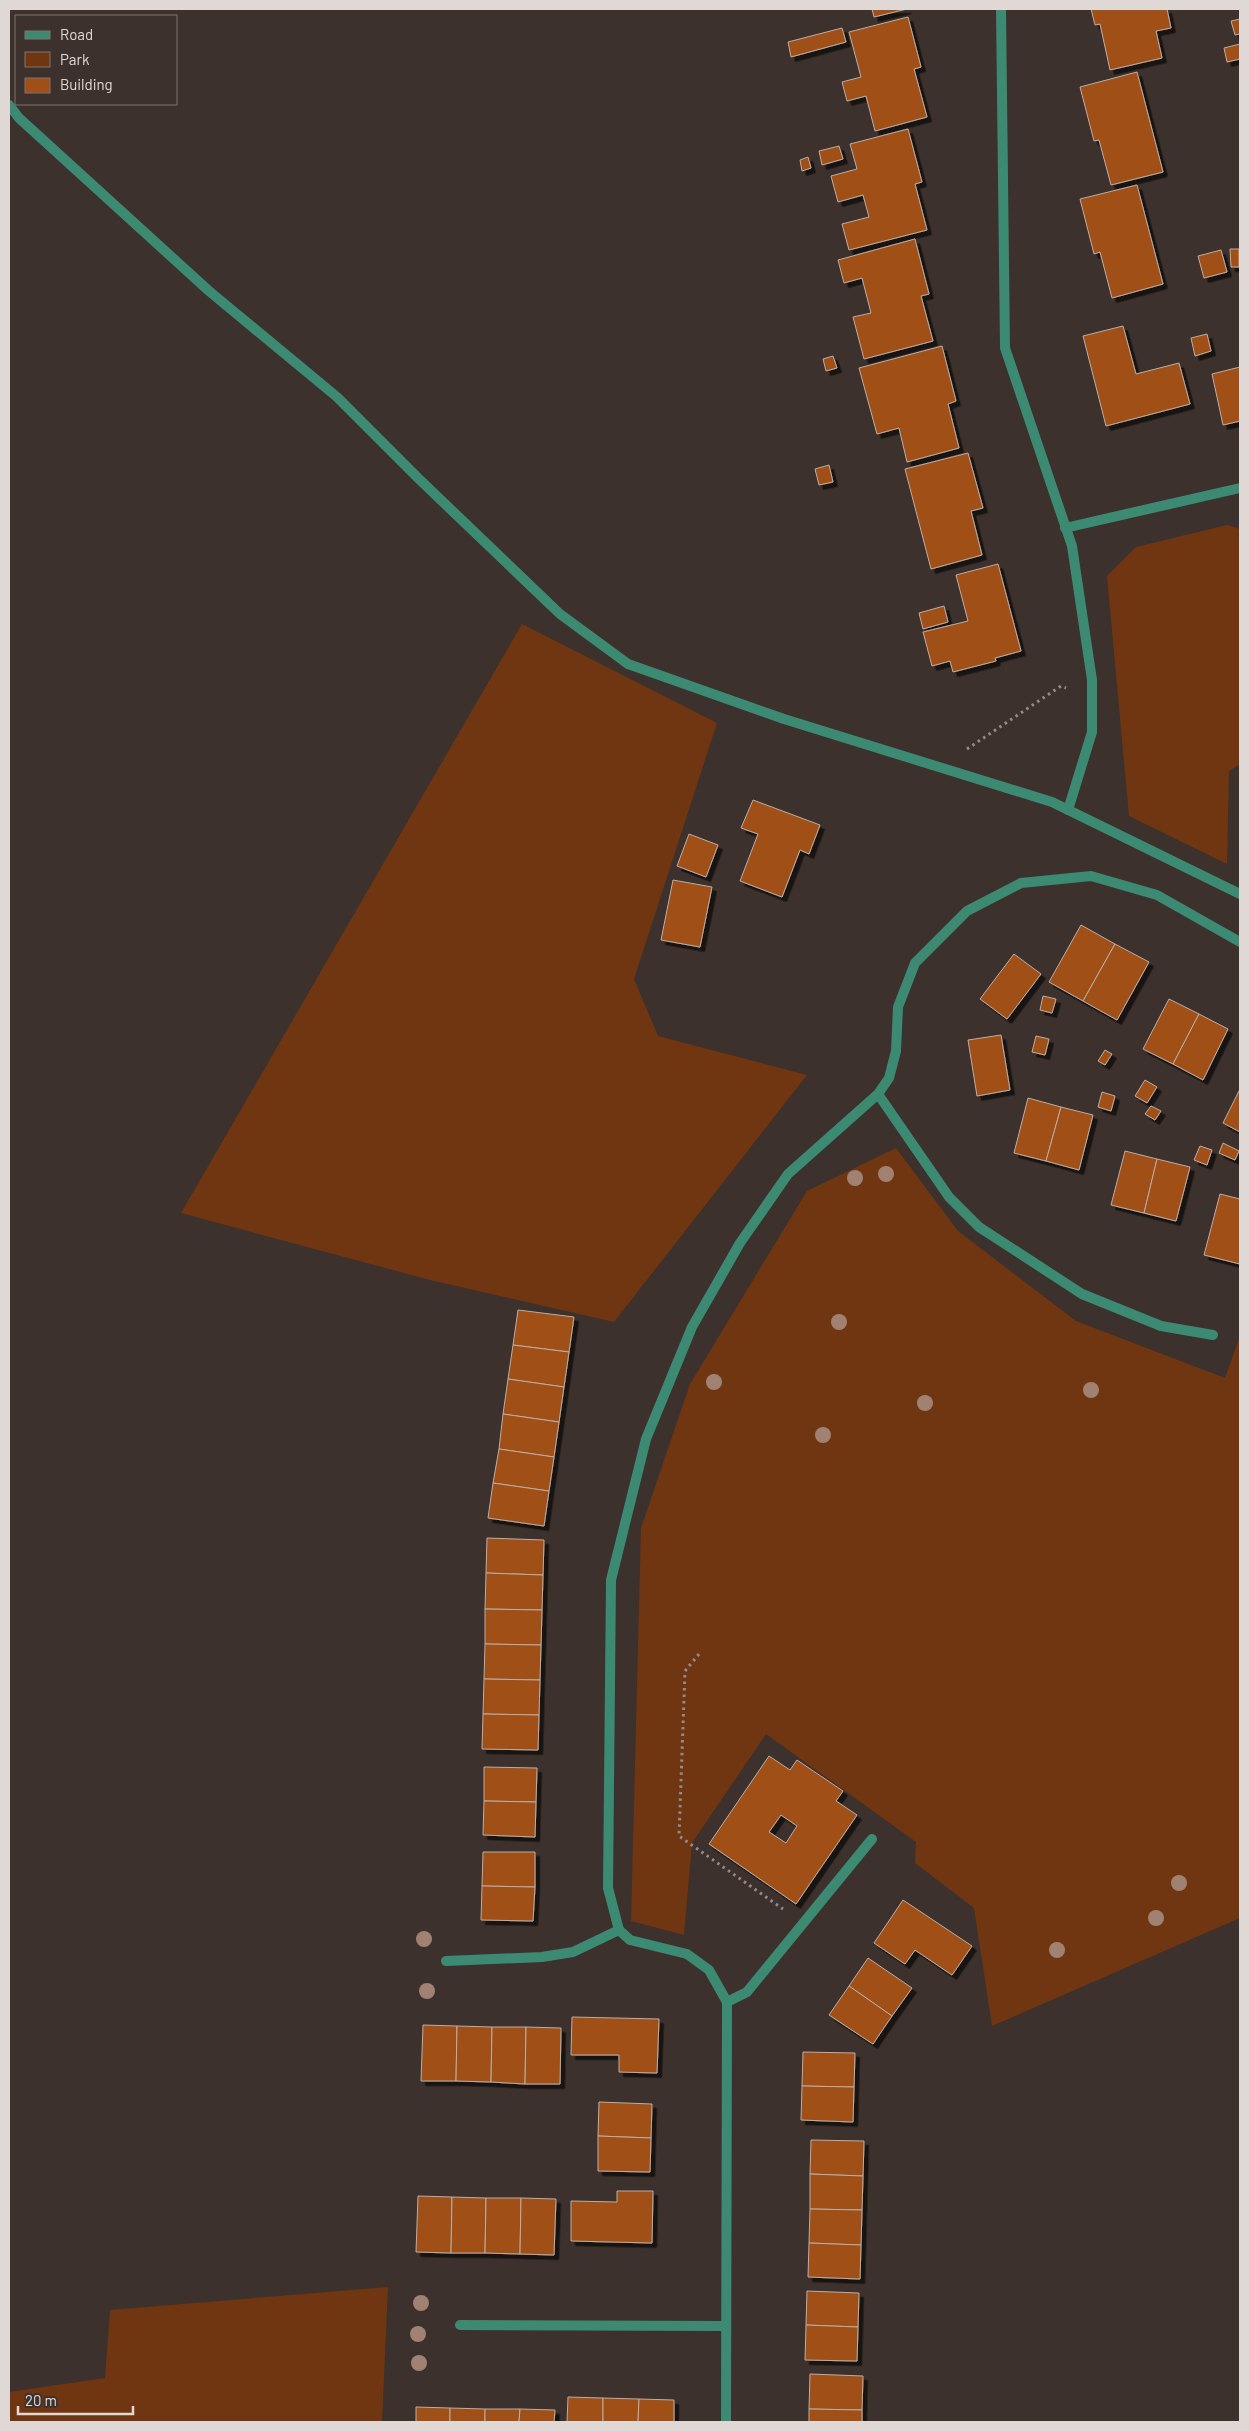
<svg xmlns="http://www.w3.org/2000/svg" width="1249" height="2431" viewBox="0 0 1249 2431" font-family="Barlow,sans-serif">
	<style>
		.green { fill: #703611 }
		.building { fill: #a04f19; stroke: #bcaea7; fill-rule: evenodd; filter: url(#shadow) }
		.lines { fill: none; stroke-linecap: round; stroke-linejoin: round }
		.path { stroke: #948a87; stroke-width: 3; stroke-dasharray: 2.5 4; stroke-linecap: butt }
		.service { stroke: #3d8a73; stroke-width: 10 }
		.minor { stroke: #3d8a73; stroke-width: 10 }
		.tree { fill: #a18272 }
	</style>
	<defs>
		<filter id="shadow"><feDropShadow dx="4.5" dy="4.5" stdDeviation="0" flood-color="#0009"/></filter>
	</defs>
	<rect width="100%" height="100%" fill="#3c312c"/>
	<g class="green">
		<path d="M1227 525 1240 529V764L1229 771 1227 864 1129 816 1107 576 1136 547Z"/>
		<path d="M522 624 717 723 634 979 658 1036 807 1075 614 1322 430 1280 181 1213Z"/>
		<path d="M896 1148 958 1231 1076 1321 1225 1378 1240 1336V1918L992 2026 974 1908 915 1863 916 1842 766 1734 692 1843 684 1935 631 1921 641 1528 690 1384 807 1191Z"/>
		<path d="M388 2287 382 2422H9V2392L105 2378 110 2310Z"/>
	</g>
	<g class="building">
		<path d="M872 9H907L874 17Z"/>
		<path d="M1091 9H1167L1171 28 1156 31 1162 58 1110 70 1100 24 1095 25Z"/>
		<path d="M908 17 921 67 914 69 927 117 875 131 866 96 847 101 842 82 861 77 849 32Z"/>
		<path d="M1240 19V34L1235 35 1231 21Z"/>
		<path d="M842 28 846 42 791 57 788 42Z"/>
		<path d="M1240 44V59L1227 62 1224 48Z"/>
		<path d="M1137 72 1163 172 1111 185 1099 140 1094 141 1080 87Z"/>
		<path d="M908 129 922 182 915 184 927 230 849 250 842 224 869 217 863 195 838 202 831 176 857 169 850 144Z"/>
		<path d="M839 146 843 159 822 165 819 151Z"/>
		<path d="M808 157 811 168 802 171 800 160Z"/>
		<path d="M1137 185 1163 284 1112 298 1100 252 1094 254 1080 199Z"/>
		<path d="M915 239 929 294 921 296 933 341 864 359 853 317 871 313 862 278 844 283 838 260Z"/>
		<path d="M1230 249H1239V267H1231Z"/>
		<path d="M1221 250 1227 272 1204 278 1198 256Z"/>
		<path d="M1123 326 1136 374 1179 363 1190 404 1106 426 1083 336Z"/>
		<path d="M1207 334 1211 351 1195 356 1191 338Z"/>
		<path d="M942 346 956 401 948 404 959 448 907 462 899 428 877 434 859 368Z"/>
		<path d="M833 356 837 368 826 371 823 359Z"/>
		<path d="M1240 367V421L1223 425 1212 374Z"/>
		<path d="M968 453 983 508 971 511 982 555 931 569 905 469Z"/>
		<path d="M829 465 833 482 819 485 815 469Z"/>
		<path d="M998 564 1021 651 995 658 996 661 953 672 950 661 932 666 923 632 968 621 956 575Z"/>
		<path d="M944 606 948 622 923 629 919 613Z"/>
		<path d="M753 800 820 825 809 854 800 850 782 897 740 881 758 834 741 828Z"/>
		<path d="M689 834 718 845 706 877 677 866Z"/>
		<path d="M673 880 712 887 700 947 661 940Z"/>
		<path d="M1081 925 1115 944 1083 1001 1049 982Z"/>
		<path d="M1115 944 1149 962 1117 1020 1083 1001Z"/>
		<path d="M1014 954 1041 974 1007 1019 980 999Z"/>
		<path d="M1043 996 1056 999 1052 1013 1040 1010Z"/>
		<path d="M1169 999 1199 1014 1173 1064 1143 1049Z"/>
		<path d="M1199 1014 1228 1029 1203 1080 1173 1064Z"/>
		<path d="M1001 1035 1010 1090 977 1096 968 1040Z"/>
		<path d="M1036 1036 1049 1039 1045 1055 1032 1052Z"/>
		<path d="M1105 1050 1112 1054 1105 1065 1098 1061Z"/>
		<path d="M1145 1080 1157 1087 1147 1103 1135 1096Z"/>
		<path d="M1240 1089V1132L1223 1123Z"/>
		<path d="M1102 1092 1115 1096 1111 1111 1098 1107Z"/>
		<path d="M1028 1098 1061 1107 1046 1161 1014 1153Z"/>
		<path d="M1151 1106 1161 1111 1155 1120 1145 1114Z"/>
		<path d="M1061 1107 1093 1115 1079 1170 1046 1161Z"/>
		<path d="M1223 1143 1239 1151 1235 1160 1219 1153Z"/>
		<path d="M1200 1146 1212 1150 1207 1165 1194 1160Z"/>
		<path d="M1125 1151 1157 1159 1144 1213 1111 1205Z"/>
		<path d="M1157 1159 1190 1167 1176 1221 1144 1213Z"/>
		<path d="M1220 1194 1240 1199V1264L1204 1255Z"/>
		<path d="M518 1310 574 1317 569 1352 513 1345Z"/>
		<path d="M513 1345 569 1352 564 1387 508 1379Z"/>
		<path d="M508 1379 564 1387 559 1422 503 1414Z"/>
		<path d="M503 1414 559 1422 554 1457 499 1449Z"/>
		<path d="M499 1449 554 1457 549 1491 493 1483Z"/>
		<path d="M493 1483 549 1491 544 1526 488 1518Z"/>
		<path d="M487 1538 544 1540 543 1575 486 1573Z"/>
		<path d="M486 1573 543 1575 542 1610 485 1609Z"/>
		<path d="M485 1609 542 1610 541 1645 485 1644Z"/>
		<path d="M485 1644 541 1645 540 1680 484 1679Z"/>
		<path d="M484 1679 540 1680 539 1715 483 1714Z"/>
		<path d="M483 1714 539 1715 538 1750 482 1749Z"/>
		<path d="M769 1756 790 1770 797 1760 843 1791 836 1801 857 1815 796 1904 709 1844ZM781 1815 797 1826 786 1843 769 1832Z"/>
		<path d="M484 1767 537 1768 536 1802 484 1801Z"/>
		<path d="M484 1801 536 1802 535 1837 483 1835Z"/>
		<path d="M483 1852H535V1887L482 1886Z"/>
		<path d="M482 1886 535 1887 533 1921 481 1920Z"/>
		<path d="M903 1900 972 1946 952 1975 915 1950 905 1964 874 1943Z"/>
		<path d="M868 1958 912 1988 892 2016 849 1986Z"/>
		<path d="M849 1986 892 2016 873 2044 829 2015Z"/>
		<path d="M572 2017 659 2019 657 2073 619 2072V2055H571Z"/>
		<path d="M423 2025 457 2026 456 2081H421Z"/>
		<path d="M457 2026 492 2027 491 2082 456 2081Z"/>
		<path d="M492 2027H526L525 2084 491 2082Z"/>
		<path d="M526 2027 561 2028 560 2084H525Z"/>
		<path d="M803 2052 855 2053 854 2087 802 2086Z"/>
		<path d="M802 2086 854 2087 853 2122 801 2120Z"/>
		<path d="M599 2102 652 2104 651 2138 598 2136Z"/>
		<path d="M598 2136 651 2138 650 2172 598 2171Z"/>
		<path d="M811 2140 864 2141 863 2176 810 2174Z"/>
		<path d="M810 2174 863 2176 862 2210 810 2209Z"/>
		<path d="M617 2191H653L652 2243 571 2241V2201L617 2202Z"/>
		<path d="M418 2196 452 2197 451 2253 416 2252Z"/>
		<path d="M452 2197 486 2198 485 2253H451Z"/>
		<path d="M486 2198H521L520 2254 485 2253Z"/>
		<path d="M521 2198 556 2199 554 2255 520 2254Z"/>
		<path d="M810 2209 862 2210 861 2245 809 2243Z"/>
		<path d="M809 2243 861 2245 860 2279 808 2277Z"/>
		<path d="M807 2291 859 2293 858 2327 806 2325Z"/>
		<path d="M806 2325 858 2327 857 2361 805 2360Z"/>
		<path d="M810 2374 863 2376 862 2410 809 2409Z"/>
		<path d="M568 2397 603 2398V2422H567Z"/>
		<path d="M603 2398 639 2399 638 2422H603Z"/>
		<path d="M639 2399 674 2400V2422H638Z"/>
		<path d="M416 2407 450 2408V2422H416Z"/>
		<path d="M450 2408 485 2409V2422H450Z"/>
		<path d="M485 2409H520L519 2422H485Z"/>
		<path d="M520 2409 555 2410 554 2422H519Z"/>
		<path d="M809 2409 862 2410V2422H809Z"/>
	</g>
	<g class="lines">
		<g class="path">
			<path d="M967 749 1061 686 1066 688"/>
			<path d="M699 1654 685 1671 679 1836 783 1909"/>
		</g>
		<path class="service" d="M727 2002 747 1992 872 1839"/>
		<g class="minor">
			<path d="M1001 9 1005 348 1072 546 1092 680V732L1068 810"/>
			<path d="M9 105 19 118 209 291 337 397 419 479 560 614 628 664 784 719 1052 802 1240 894"/>
			<path d="M1065 528 1240 488"/>
			<path d="M878 1094 949 1197 979 1227 1082 1294 1161 1326 1213 1335"/>
			<path d="M446 1961 542 1957 573 1952 619 1930"/>
			<path d="M460 2325 726 2326"/>
			<path d="M726 2422 727 2002 709 1970 687 1954 630 1940 619 1930 608 1888 611 1580 646 1439 692 1327 740 1243 788 1174 878 1094 889 1078 896 1051 898 1007 915 963 967 911 1021 883 1091 876 1157 895 1240 942"/>
		</g>
	</g>
	<g class="tree">
		<circle cx="886" cy="1174" r="8"/>
		<circle cx="855" cy="1178" r="8"/>
		<circle cx="839" cy="1322" r="8"/>
		<circle cx="714" cy="1382" r="8"/>
		<circle cx="1091" cy="1390" r="8"/>
		<circle cx="925" cy="1403" r="8"/>
		<circle cx="823" cy="1435" r="8"/>
		<circle cx="1179" cy="1883" r="8"/>
		<circle cx="1156" cy="1918" r="8"/>
		<circle cx="424" cy="1939" r="8"/>
		<circle cx="1057" cy="1950" r="8"/>
		<circle cx="427" cy="1991" r="8"/>
		<circle cx="421" cy="2303" r="8"/>
		<circle cx="418" cy="2334" r="8"/>
		<circle cx="419" cy="2363" r="8"/>
	</g>
	<rect width="1249" height="2431" fill="none" stroke="#e0d8d5" stroke-width="20"/>
	<rect x="15" y="15" width="162" height="90" fill="#3c312c" stroke="#7e7470"/>
	<rect x="25" y="31" width="25" height="8" fill="#3d8a73" stroke="#7e7470"/>
	<text x="60" y="40" font-size="15" fill="#e0d8d5">Road</text>
	<rect x="25" y="52" width="25" height="15" fill="#703611" stroke="#7e7470"/>
	<text x="60" y="65" font-size="15" fill="#e0d8d5">Park</text>
	<rect x="25" y="78" width="25" height="15" fill="#a04f19" stroke="#7e7470"/>
	<text x="60" y="90" font-size="15" fill="#e0d8d5">Building</text>
	<path d="M18 2406v8h115v-8" fill="none" stroke="#e0d8d5" stroke-width="2.5"/>
	<text x="25" y="2406" font-size="15" fill="#e0d8d5" stroke="#3c312c" stroke-width="4" paint-order="stroke">20 m</text>
</svg>
